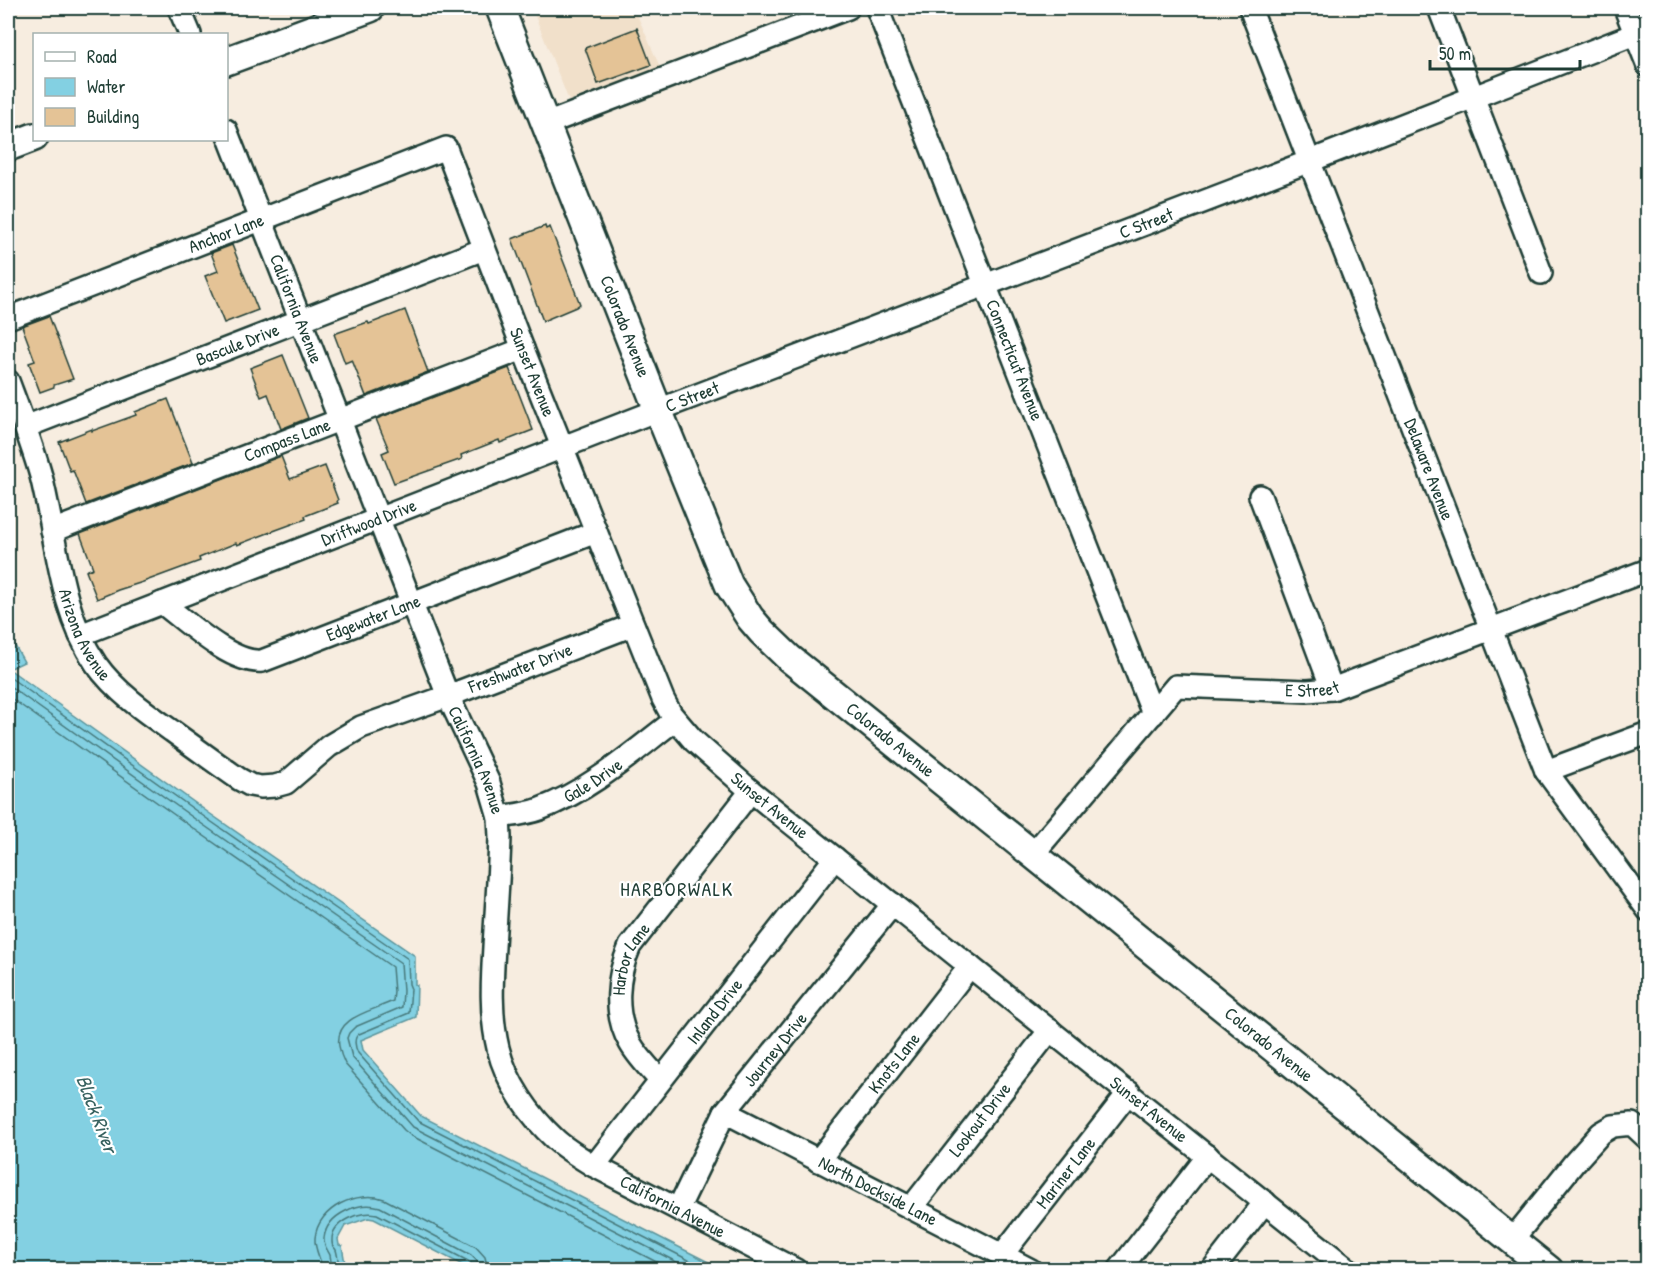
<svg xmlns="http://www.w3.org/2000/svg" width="1655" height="1277" viewBox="0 0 1655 1277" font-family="'Patrick Hand',sans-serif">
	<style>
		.built { fill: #f1e0ca }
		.water { fill: #83d0e2; stroke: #5b959c; stroke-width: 1.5 }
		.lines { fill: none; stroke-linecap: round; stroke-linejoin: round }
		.shore { stroke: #47787a; stroke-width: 1.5 }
		.building { fill: #e4c396; stroke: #1f3d34; stroke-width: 1.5 }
		.minor-casing { stroke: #1f3d34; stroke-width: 26 }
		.major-casing { stroke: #1f3d34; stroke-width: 32 }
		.minor { stroke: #fff; stroke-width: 21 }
		.major { stroke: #fff; stroke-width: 27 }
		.labels { text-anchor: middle; stroke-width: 4.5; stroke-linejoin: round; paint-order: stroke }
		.street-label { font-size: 18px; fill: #1f3d34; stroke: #fff }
		.neighbourhood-label { font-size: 20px; letter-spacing: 1.5px; fill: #1f3d34; stroke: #fff }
		.water-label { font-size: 20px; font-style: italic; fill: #386260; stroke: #fff }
	</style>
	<rect width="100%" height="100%" fill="#f7ede0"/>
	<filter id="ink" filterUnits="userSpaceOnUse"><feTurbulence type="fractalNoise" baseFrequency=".0167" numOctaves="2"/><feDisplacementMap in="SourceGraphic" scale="12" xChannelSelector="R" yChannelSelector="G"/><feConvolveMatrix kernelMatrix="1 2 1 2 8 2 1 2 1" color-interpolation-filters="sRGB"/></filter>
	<g filter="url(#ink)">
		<path class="built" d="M532 8H634L660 67 569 101Z"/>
		<path class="water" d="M8 624 14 644 24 662 9 669 209 813 415 956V985H417L416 1017 361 1040 363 1050 421 1116 722 1269H470L374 1219 368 1218 345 1226 338 1239 339 1245 342 1246 346 1269H8Z"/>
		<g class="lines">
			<g class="shore">
				<path d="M8 676 206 818 408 959 409 984 411 989 409 1013 359 1034C353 1038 355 1047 358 1053L418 1121 708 1270"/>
				<path d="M8 685 202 824 401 963 403 991 402 1007 355 1027 349 1033 347 1038 352 1057 413 1127 692 1270"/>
				<path d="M8 696 197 831 392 967 394 992 393 1001C374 1011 334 1016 339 1046 340 1052 342 1058 345 1064L404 1130 410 1135 672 1270"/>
				<path d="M323 1270C321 1259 314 1249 315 1238 318 1207 358 1190 384 1199L476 1247 485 1257 488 1270"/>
				<path d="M332 1270C331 1265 331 1260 330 1255 327 1249 323 1245 324 1238 327 1214 359 1201 380 1207L471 1255 477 1261 479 1270"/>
				<path d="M340 1270C338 1263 338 1256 336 1250 333 1245 332 1248 332 1241 331 1221 361 1210 377 1214L468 1261 471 1265V1270"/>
			</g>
		</g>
		<g class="building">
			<path d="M637 28 651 65 598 84 585 48Z"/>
			<path d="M545 226 546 229 550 227 580 304 576 307 543 321 512 239Z"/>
			<path d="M232 245 258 310 224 323 205 276 218 271 211 253Z"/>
			<path d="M405 310 428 372 366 396 352 360 345 363 334 334 368 322 369 324Z"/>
			<path d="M49 316 73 379 54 385V387L40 392 29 363 35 361 22 326Z"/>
			<path d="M283 355 308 418 281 429 268 394 261 397 250 368Z"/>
			<path d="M509 368 533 430 500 443 499 440 461 455 462 459 394 483 382 453 389 450 376 419Z"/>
			<path d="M168 399 193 463 86 504 73 470 70 471 59 442 92 429V431L136 415 135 412Z"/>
			<path d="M281 456 290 479 325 466 338 500 337 501 338 503 305 516 306 519 276 530 237 545 236 543 199 558 200 561 143 582 118 590 97 599 86 571 93 568 80 534Z"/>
		</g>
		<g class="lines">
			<defs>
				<g id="minor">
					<path d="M179 8 190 34"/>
					<path id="s1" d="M877 8 1153 714"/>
					<path id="s2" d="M1250 8 1546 771 1648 910"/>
					<path d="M1439 8 1541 273"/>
					<path d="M1625 8 1648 66"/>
					<path d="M546 124 848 8"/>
					<path id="s3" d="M226 130 448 696 489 783 499 817 500 837C499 874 496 911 494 947 492 980 490 1015 498 1048 506 1082 530 1116 556 1140 567 1150 581 1158 594 1166L796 1270"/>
					<path id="s4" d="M8 318 446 148 523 349 663 699 671 714 694 741 751 791 1349 1270"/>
					<path id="s5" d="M8 381C20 413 32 444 41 476 57 539 59 609 96 664 115 691 145 712 172 731 194 747 216 763 239 779L250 785 261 787 275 786 286 783 329 746 361 727 448 696 633 625"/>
					<path id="s6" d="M25 427 484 249"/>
					<path d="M1260 496 1332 689"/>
					<path id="s7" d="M52 531 523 349"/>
					<path id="s8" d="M162 603C186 621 231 664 262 661L596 532"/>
					<path id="s9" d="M80 635 658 410 1310 161 1635 34"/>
					<path d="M1546 771 1648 733"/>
					<path id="s10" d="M499 817C513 815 527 814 540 809 591 790 633 752 675 720"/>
					<path id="s11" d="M1033 854 1176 686 1307 691 1332 689 1648 570"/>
					<path id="s12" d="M660 1080C649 1068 638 1057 630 1043 613 1014 617 975 630 946L751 791"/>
					<path id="s13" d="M725 1112 1031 1270"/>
					<path id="s14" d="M818 1161 970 966"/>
					<path id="s15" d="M594 1166 835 858"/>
					<path id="s16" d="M911 1208 1050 1030"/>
					<path id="s17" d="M678 1209 725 1112 893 904"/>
					<path d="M1512 1240 1574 1163 1601 1133 1613 1126 1632 1124 1648 1139"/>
					<path id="s18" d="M1002 1255 1129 1092"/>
					<path d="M1119 1270 1208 1156"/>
					<path d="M1212 1270 1265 1202"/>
				</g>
				<g id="major">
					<path id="s19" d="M500 8 658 410 729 585 750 618 762 632 789 658 1549 1270"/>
					<path d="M226 61 370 8"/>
					<path d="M8 147 34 137"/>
				</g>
			</defs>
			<use href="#minor" class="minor-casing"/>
			<use href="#major" class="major-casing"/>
			<use href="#minor" class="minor"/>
			<use href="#major" class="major"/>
		</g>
	</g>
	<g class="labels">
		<g class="street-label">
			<text dy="6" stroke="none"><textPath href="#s9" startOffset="1143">C Street</textPath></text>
			<text dy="6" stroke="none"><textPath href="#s4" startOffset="234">Anchor Lane</textPath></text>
			<text dy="6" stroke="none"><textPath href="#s3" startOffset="192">California Avenue</textPath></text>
			<text dy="6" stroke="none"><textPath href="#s19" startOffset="342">Colorado Avenue</textPath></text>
			<text dy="6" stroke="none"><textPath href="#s6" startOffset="228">Bascule Drive</textPath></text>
			<text dy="6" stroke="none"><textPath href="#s1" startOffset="378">Connecticut Avenue</textPath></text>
			<text dy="6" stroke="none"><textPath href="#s4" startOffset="710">Sunset Avenue</textPath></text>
			<text dy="6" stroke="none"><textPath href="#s9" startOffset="657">C Street</textPath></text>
			<text dy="6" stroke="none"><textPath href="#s7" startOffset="252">Compass Lane</textPath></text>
			<text dy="6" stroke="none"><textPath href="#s2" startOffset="495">Delaware Avenue</textPath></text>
			<text dy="6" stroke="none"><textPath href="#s9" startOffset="310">Driftwood Drive</textPath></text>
			<text dy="6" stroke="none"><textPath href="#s8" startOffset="237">Edgewater Lane</textPath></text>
			<text dy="6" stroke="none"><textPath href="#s5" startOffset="266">Arizona Avenue</textPath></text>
			<text dy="6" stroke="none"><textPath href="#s5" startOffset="795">Freshwater Drive</textPath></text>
			<text dy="6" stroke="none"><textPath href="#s11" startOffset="357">E Street</textPath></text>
			<text dy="6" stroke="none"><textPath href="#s19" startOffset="846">Colorado Avenue</textPath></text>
			<text dy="6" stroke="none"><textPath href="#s3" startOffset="678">California Avenue</textPath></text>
			<text dy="6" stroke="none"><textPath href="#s10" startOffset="102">Gale Drive</textPath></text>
			<text dy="6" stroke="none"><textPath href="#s4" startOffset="1214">Sunset Avenue</textPath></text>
			<text dy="6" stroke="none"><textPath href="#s12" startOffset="136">Harbor Lane</textPath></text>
			<text dy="6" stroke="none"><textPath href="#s15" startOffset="196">Inland Drive</textPath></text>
			<text dy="6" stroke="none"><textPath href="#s19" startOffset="1332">Colorado Avenue</textPath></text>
			<text dy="6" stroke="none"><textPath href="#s17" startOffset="188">Journey Drive</textPath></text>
			<text dy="6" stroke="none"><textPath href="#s14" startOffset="124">Knots Lane</textPath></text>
			<text dy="6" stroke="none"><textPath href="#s4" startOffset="1700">Sunset Avenue</textPath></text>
			<text dy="6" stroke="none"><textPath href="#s16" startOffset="112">Lookout Drive</textPath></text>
			<text dy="6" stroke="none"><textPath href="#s18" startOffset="104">Mariner Lane</textPath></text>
			<text dy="6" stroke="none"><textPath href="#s13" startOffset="172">North Dockside Lane</textPath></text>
			<text dy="6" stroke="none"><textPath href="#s3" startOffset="1216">California Avenue</textPath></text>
		</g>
		<g class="neighbourhood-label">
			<text x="677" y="896">HARBORWALK</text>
		</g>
		<g class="water-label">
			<text transform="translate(97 1114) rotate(69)" y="7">Black River</text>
		</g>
	</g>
	<rect width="1655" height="1277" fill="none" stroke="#fff" stroke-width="30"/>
	<rect x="15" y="15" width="1625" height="1247" fill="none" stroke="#1f3d34" stroke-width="2" filter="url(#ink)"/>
	<rect x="33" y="33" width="195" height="108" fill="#ffffff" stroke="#a5b1ae" stroke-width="1.5"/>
	<rect x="45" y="52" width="30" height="9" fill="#ffffff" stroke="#a5b1ae" stroke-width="1.5"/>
	<text x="87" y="63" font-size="18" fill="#1f3d34">Road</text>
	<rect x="45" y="78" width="30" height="18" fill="#83d0e2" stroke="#a5b1ae" stroke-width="1.5"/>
	<text x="87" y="93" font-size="18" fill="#1f3d34">Water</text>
	<rect x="45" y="108" width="30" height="18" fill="#e4c396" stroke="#a5b1ae" stroke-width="1.5"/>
	<text x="87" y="123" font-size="18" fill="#1f3d34">Building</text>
	<path d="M1430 60v9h150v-9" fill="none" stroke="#1f3d34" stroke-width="3"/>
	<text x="1439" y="60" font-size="18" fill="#1f3d34" stroke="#ffffff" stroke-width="4.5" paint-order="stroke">50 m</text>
</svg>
